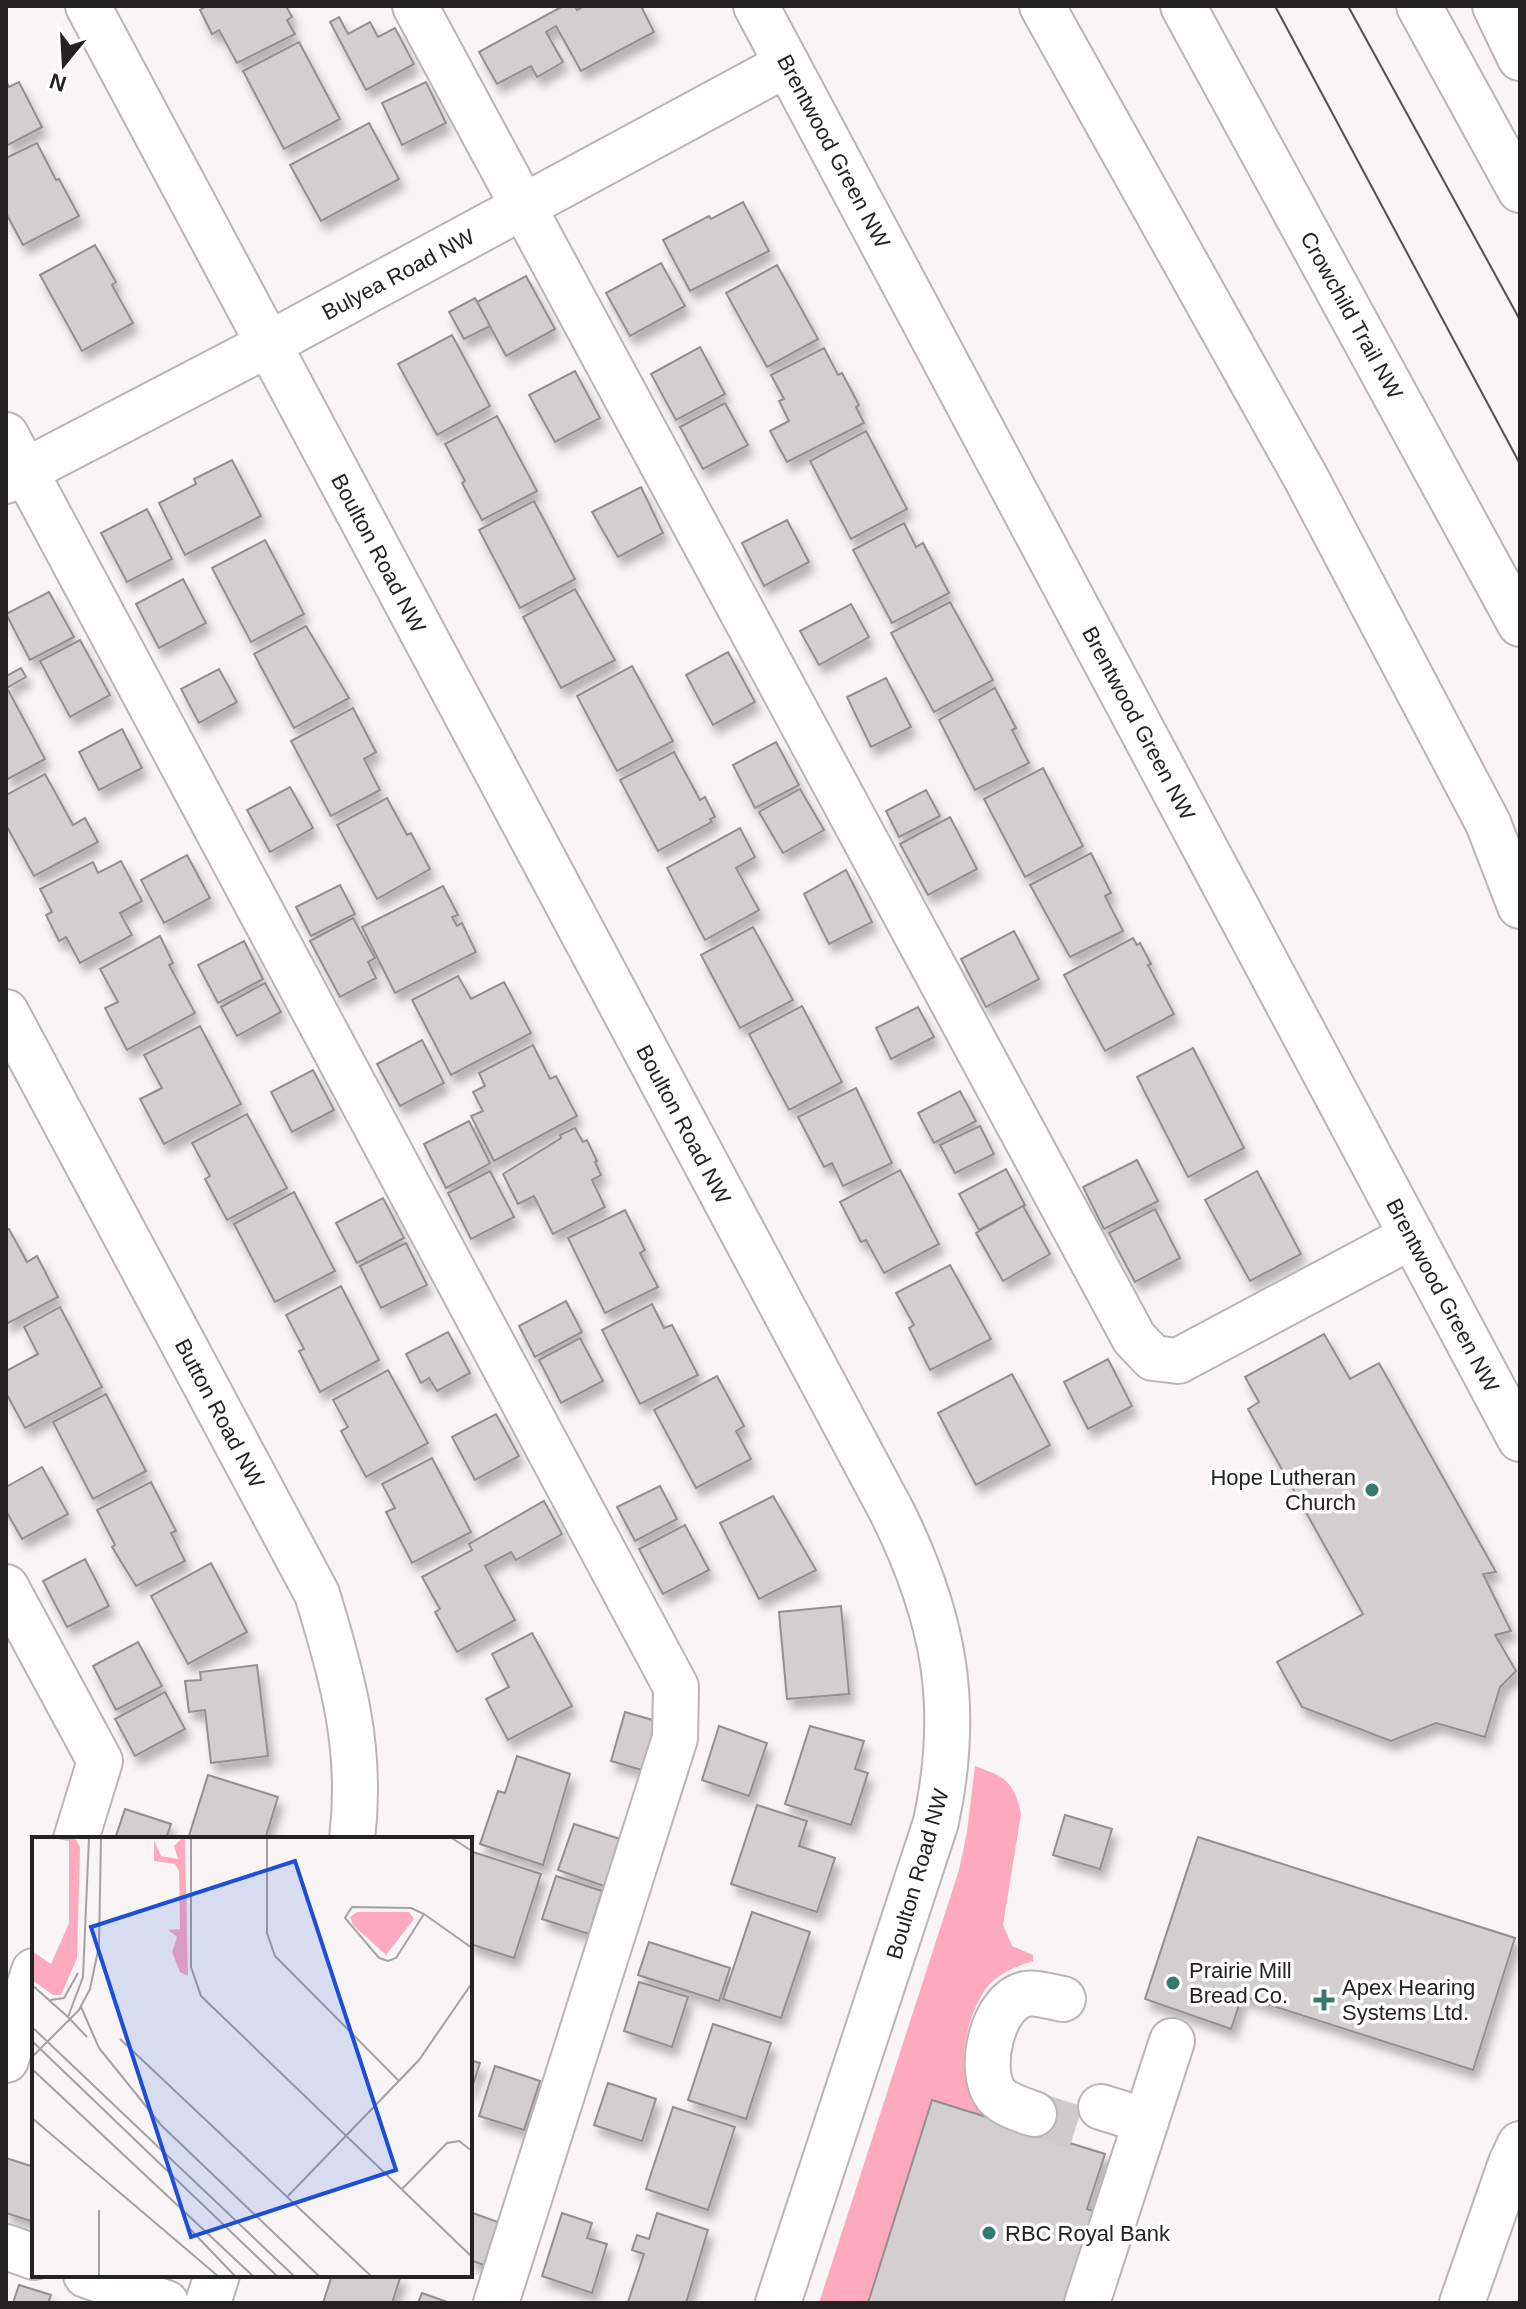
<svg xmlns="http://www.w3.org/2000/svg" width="1526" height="2309" viewBox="0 0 1526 2309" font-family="Arial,sans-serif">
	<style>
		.green { fill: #fdaac0 }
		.building { fill: #d3cfd0; stroke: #938f90; stroke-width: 2; filter: url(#shadow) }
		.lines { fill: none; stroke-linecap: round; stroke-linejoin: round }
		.minor-tunnel { stroke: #cecbcc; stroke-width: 44; stroke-dasharray: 44 22; stroke-linecap: butt }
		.minor-casing { stroke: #b9b5b6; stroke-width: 48 }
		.highway-casing { stroke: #b9b5b6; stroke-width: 48 }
		.minor { stroke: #fff; stroke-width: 44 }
		.highway { stroke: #fff; stroke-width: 44 }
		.tram { stroke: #535051; stroke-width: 2 }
		.poi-dot { fill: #357a70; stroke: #fff; stroke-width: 3 }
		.labels { text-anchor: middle; stroke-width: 7; stroke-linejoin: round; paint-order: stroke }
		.street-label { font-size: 22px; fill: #242223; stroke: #fff }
		.poi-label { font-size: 22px; fill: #242223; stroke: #fff; text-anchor: start }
		.inset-road { fill: none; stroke: #a4a1a2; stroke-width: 2 }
		.view { fill: #1d4ed8; fill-opacity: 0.15; stroke: #1d4ed8; stroke-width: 4 }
		.inset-edge { fill: none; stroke: #242223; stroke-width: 4 }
	</style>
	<defs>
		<filter id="shadow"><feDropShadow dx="5" dy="9" stdDeviation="4" flood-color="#0004"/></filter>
	</defs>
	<rect width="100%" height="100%" fill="#f9f5f6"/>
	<path class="green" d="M975 1766C1005 1777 1014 1781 1021 1814L1003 1925 1012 1946 1033 1955V1961C1020 1965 1005 1971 994 1980 974 1996 956 2054 968 2078 976 2092 999 2111 1010 2124L932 2101 868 2303H819L959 1870 967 1832Z"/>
	<g class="building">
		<path d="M207 6H286L292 17 287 20 295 34 237 63 219 30 212 34 200 10Z"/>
		<path d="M563 6H575L577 10 584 6H641L654 32 581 71 556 26 546 32 563 62 537 77 531 66 497 84 479 52Z"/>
		<path d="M339 17 348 34 370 22 378 37 395 28 414 64 366 90 330 22Z"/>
		<path d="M299 42 340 119 284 149 243 71Z"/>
		<path d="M6 81 9 87 19 82 42 127 6 146Z"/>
		<path d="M426 82 446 123 402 145 382 103Z"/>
		<path d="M369 123 399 179 321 221 290 165Z"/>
		<path d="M37 143 56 180 59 179 79 216 23 245 6 213V158Z"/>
		<path d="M743 202 769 251 690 291 663 240 709 216 711 219Z"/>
		<path d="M95 245 116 282 112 285 133 323 82 351 40 275Z"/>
		<path d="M661 263 685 306 630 336 606 293Z"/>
		<path d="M777 265 818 339 767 367 726 293Z"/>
		<path d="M526 276 555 329 506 356 477 302Z"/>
		<path d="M475 298 490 326 464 339 449 312Z"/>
		<path d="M452 335 490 406 437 435 398 364Z"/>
		<path d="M700 347 725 394 676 420 651 374Z"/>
		<path d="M824 348 838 375 842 373 859 405 856 407 864 423 787 462 770 431 789 421 779 401 784 399 771 375Z"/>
		<path d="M575 371 600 418 555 442 529 395Z"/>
		<path d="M725 403 748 445 703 469 680 427Z"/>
		<path d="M497 416 537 491 482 520 462 483 465 481 445 444Z"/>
		<path d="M866 431 907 509 851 539 810 461Z"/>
		<path d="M232 460 261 516 185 555 159 503 196 484 194 479Z"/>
		<path d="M641 487 663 533 618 557 592 512Z"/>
		<path d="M534 501 575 579 520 608 479 530Z"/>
		<path d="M147 509 172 559 127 582 101 533Z"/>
		<path d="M787 520 809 562 764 586 742 543Z"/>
		<path d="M904 523 916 547 923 543 949 593 892 623 853 550Z"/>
		<path d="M265 540 304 614 251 642 212 568Z"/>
		<path d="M183 579 206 623 159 648 136 604Z"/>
		<path d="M575 589 615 660 561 688 523 617Z"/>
		<path d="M49 592 74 637 30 660 6 614Z"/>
		<path d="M950 602 993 680 934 712 891 633Z"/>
		<path d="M851 604 869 637 819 665 800 631Z"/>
		<path d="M306 626 349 698 294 728 254 654Z"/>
		<path d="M80 640 110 695 70 717 40 661Z"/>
		<path d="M728 652 755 702 713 725 686 675Z"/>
		<path d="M632 666 673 741 617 771 577 696Z"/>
		<path d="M21 668 26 677 7 688 45 759 6 780V676Z"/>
		<path d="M219 669 237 702 199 723 181 689Z"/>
		<path d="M886 678 911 727 871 747 847 697Z"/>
		<path d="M995 688 1016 728 1012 730 1029 763 975 790 939 720Z"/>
		<path d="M353 708 376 752 364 759 380 790 331 816 291 741Z"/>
		<path d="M122 729 142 768 99 790 79 752Z"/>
		<path d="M776 742 799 785 755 808 733 765Z"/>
		<path d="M674 752 700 800 705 797 715 817 710 819 712 822 658 851 620 780Z"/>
		<path d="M1043 768 1083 846 1025 877 984 799Z"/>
		<path d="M45 774 73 825 85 818 98 842 34 876 6 825V795Z"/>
		<path d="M290 787 313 828 270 852 247 810Z"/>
		<path d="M800 789 824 830 783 853 759 812Z"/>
		<path d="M926 790 940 816 899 837 886 811Z"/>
		<path d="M387 798 407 835 411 833 430 869 377 899 337 825Z"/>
		<path d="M950 817 977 869 928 895 900 844Z"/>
		<path d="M740 828 755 857 736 868 759 910 705 940 667 868Z"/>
		<path d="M1091 853 1111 893 1105 896 1123 931 1070 957 1030 885Z"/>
		<path d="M187 855 210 898 164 923 141 880Z"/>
		<path d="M121 861 142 901 120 913 132 935 80 963 66 937 59 941 46 915 52 912 40 889 93 862 98 873Z"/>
		<path d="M846 870 872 922 829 944 804 894Z"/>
		<path d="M340 885 355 914 311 936 296 907Z"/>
		<path d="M443 886 458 915 452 917 457 926 462 923 476 952 395 993 362 927Z"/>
		<path d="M353 918 375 958 368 962 376 978 340 997 310 941Z"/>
		<path d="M753 927 793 1000 740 1028 701 955Z"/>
		<path d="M1014 931 1039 979 986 1007 961 959Z"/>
		<path d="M160 936 173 963 169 965 195 1013 127 1050 105 1008 118 1002 100 969Z"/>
		<path d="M1133 938 1137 945 1140 943 1151 964 1148 965 1174 1014 1105 1051 1064 975Z"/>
		<path d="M244 941 263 979 218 1003 198 965Z"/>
		<path d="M458 976 471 999 504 982 531 1033 451 1075 412 1000Z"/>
		<path d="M265 983 281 1012 237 1036 221 1007Z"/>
		<path d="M802 1006 842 1082 789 1110 749 1034Z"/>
		<path d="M918 1007 934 1037 891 1059 876 1028Z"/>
		<path d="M200 1026 241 1104 164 1144 140 1099 162 1088 144 1055Z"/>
		<path d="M422 1040 444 1083 400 1106 377 1064Z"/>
		<path d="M533 1045 550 1079 556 1076 577 1116 494 1161 471 1116 483 1111 473 1092 485 1086 479 1073Z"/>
		<path d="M1193 1048 1244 1148 1188 1177 1137 1077Z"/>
		<path d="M313 1070 334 1110 292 1132 271 1092Z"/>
		<path d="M856 1088 892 1163 843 1186 832 1163 824 1167 798 1117Z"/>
		<path d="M960 1091 976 1121 934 1143 918 1113Z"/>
		<path d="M247 1114 287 1188 227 1220 205 1179 210 1176 192 1143Z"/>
		<path d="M469 1121 490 1163 446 1188 424 1144Z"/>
		<path d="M980 1126 994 1154 955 1173 940 1145Z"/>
		<path d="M575 1128 583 1142 587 1140 597 1161 595 1162 601 1175 592 1180 605 1207 553 1234 534 1196 518 1204 503 1174 561 1138 560 1135Z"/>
		<path d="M1137 1160 1158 1201 1104 1229 1083 1187Z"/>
		<path d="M1006 1169 1025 1205 979 1230 959 1194Z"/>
		<path d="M900 1170 939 1244 884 1273 866 1240 861 1242 840 1202Z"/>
		<path d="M490 1171 514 1217 471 1239 448 1193Z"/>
		<path d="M1257 1171 1301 1254 1250 1281 1205 1200Z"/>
		<path d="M294 1192 335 1271 275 1302 234 1224Z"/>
		<path d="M383 1198 404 1238 357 1263 336 1223Z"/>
		<path d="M1023 1206 1050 1254 1003 1281 976 1233Z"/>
		<path d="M1155 1209 1180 1258 1135 1282 1109 1233Z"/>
		<path d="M625 1210 645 1250 640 1253 658 1287 605 1313 568 1238Z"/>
		<path d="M9 1229 27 1262 37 1256 58 1297 6 1324V1230Z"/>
		<path d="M406 1243 427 1285 381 1308 360 1266Z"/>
		<path d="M950 1265 991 1339 930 1370 909 1328 914 1325 896 1293Z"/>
		<path d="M341 1286 379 1360 320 1392 299 1351 304 1349 286 1315Z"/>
		<path d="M566 1301 582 1332 535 1357 519 1326Z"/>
		<path d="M652 1304 664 1328 672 1325 698 1375 640 1404 602 1330Z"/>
		<path d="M60 1307 102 1387 25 1428 6 1393V1371L38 1354 24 1327Z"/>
		<path d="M448 1332 470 1373 437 1391 429 1378 421 1383 406 1354Z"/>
		<path d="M1324 1334 1350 1379 1379 1363 1496 1572 1483 1574 1511 1631 1495 1635 1516 1671 1500 1687 1485 1737 1436 1723 1391 1741 1302 1707 1277 1662 1363 1614 1248 1409 1259 1402 1245 1377Z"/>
		<path d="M580 1338 603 1381 561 1403 539 1360Z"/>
		<path d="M1108 1359 1132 1406 1088 1429 1064 1382Z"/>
		<path d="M388 1370 428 1443 366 1477 341 1431 348 1427 333 1400Z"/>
		<path d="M1012 1374 1050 1445 976 1485 938 1413Z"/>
		<path d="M717 1376 744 1426 736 1431 751 1459 696 1488 654 1410Z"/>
		<path d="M106 1394 146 1471 93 1499 53 1422Z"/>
		<path d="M496 1414 519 1456 475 1480 452 1437Z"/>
		<path d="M432 1458 471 1532 412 1563 386 1512 395 1508 382 1484Z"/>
		<path d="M42 1467 68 1514 22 1539 6 1511V1487Z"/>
		<path d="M151 1482 176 1531 171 1533 185 1561 136 1586 112 1547 115 1545 97 1510Z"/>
		<path d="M660 1486 677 1519 635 1541 617 1507Z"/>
		<path d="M773 1496 816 1570 759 1599 720 1523Z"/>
		<path d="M544 1501 562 1534 516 1560 511 1552 485 1566 515 1620 457 1652 435 1612 440 1609 422 1577 472 1550 469 1544Z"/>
		<path d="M685 1525 709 1570 663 1594 639 1549Z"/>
		<path d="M85 1559 109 1606 67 1627 43 1581Z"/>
		<path d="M211 1563 247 1632 188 1664 151 1596Z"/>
		<path d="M841 1606 849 1694 787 1699 779 1612Z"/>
		<path d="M532 1633 572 1706 508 1740 486 1699 509 1687 492 1654Z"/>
		<path d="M138 1642 162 1686 116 1710 93 1666Z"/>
		<path d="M257 1665 268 1756 211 1763 205 1710 189 1712 185 1681 201 1680 200 1672Z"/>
		<path d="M165 1692 185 1729 135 1756 115 1719Z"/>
		<path d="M625 1712 656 1721 642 1770 611 1761Z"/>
		<path d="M719 1726 767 1743 749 1796 702 1780Z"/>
		<path d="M810 1726 864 1741 855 1769 868 1773 851 1825 785 1804Z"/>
		<path d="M517 1756 570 1774 543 1865 480 1844 498 1791 505 1793Z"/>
		<path d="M208 1775 278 1797 265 1839H188Z"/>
		<path d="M757 1805 807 1821 799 1846 835 1858 817 1912 731 1884Z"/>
		<path d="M125 1809 171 1824 166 1839H115Z"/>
		<path d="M1065 1815 1112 1829 1100 1869 1053 1855Z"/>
		<path d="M574 1824 620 1839 604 1886 558 1870Z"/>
		<path d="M1198 1837 1515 1938 1473 2070 1242 1996 1231 2029 1145 1999Z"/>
		<path d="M473 1852 541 1874 514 1958 470 1944V1860Z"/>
		<path d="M556 1876 602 1891 589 1934 542 1919Z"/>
		<path d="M752 1912 810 1932 781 2018 723 1999Z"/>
		<path d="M649 1942 730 1968 719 2001 638 1975Z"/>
		<path d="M639 1982 688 1997 672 2047 624 2031Z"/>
		<path d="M713 2024 771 2043 746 2119 688 2100Z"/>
		<path d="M470 2060 480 2063 470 2094Z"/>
		<path d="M495 2066 540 2081 524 2130 479 2116Z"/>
		<path d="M608 2083 656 2099 642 2141 594 2125Z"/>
		<path d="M932 2100 1105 2154 1087 2209 1096 2212 1067 2303H868Z"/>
		<path d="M673 2107 735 2127 708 2210 646 2189Z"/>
		<path d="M6 2158 34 2167V2222L6 2213Z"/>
		<path d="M470 2212 498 2222 484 2265 470 2260Z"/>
		<path d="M562 2213 592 2223 587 2238 607 2244 592 2293 542 2276Z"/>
		<path d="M657 2213 708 2230 686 2303 628 2302 644 2254 632 2250 637 2235 649 2239Z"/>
		<path d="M332 2275H401L392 2303H323Z"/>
		<path d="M19 2285 51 2295 48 2303H13Z"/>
		<path d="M422 2293 450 2303H418Z"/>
	</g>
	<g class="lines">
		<path class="minor-tunnel" d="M1034 2114 1093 2133"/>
		<defs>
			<g id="minor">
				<path d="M88 6 892 1512C944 1617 961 1705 936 1822L778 2303"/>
				<path d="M415 6 1134 1338 1153 1358 1178 1361 1412 1236"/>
				<path d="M756 6 1520 1439"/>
				<path d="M6 435 676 1687 675 1738 496 2303"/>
				<path d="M6 481 267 345 787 64"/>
				<path d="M6 1012 317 1594C343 1678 363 1750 352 1839"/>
				<path d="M6 1587 100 1761 76 1839"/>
				<path d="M6 2060 34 1971"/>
				<path d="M1101 2107 1146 2121"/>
				<path d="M1034 2114C1022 2110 1005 2105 996 2095 977 2071 992 2000 1026 1994 1036 1992 1052 1997 1063 1999"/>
				<path d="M6 2247 34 2257"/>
				<path d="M86 2275 166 2303"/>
				<path d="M208 2303 217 2275"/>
				<path d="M1087 2303 1172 2041"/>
				<path d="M1462 2303 1511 2163 1520 2144"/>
			</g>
			<g id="highway">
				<path d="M1042 6 1306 478 1488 823 1520 906"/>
				<path d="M1183 6 1520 624"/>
				<path d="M1419 6 1520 190"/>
				<path d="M1495 6 1520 58"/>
			</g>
		</defs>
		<use href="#minor" class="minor-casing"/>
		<use href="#highway" class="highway-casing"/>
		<use href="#minor" class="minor"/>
		<use href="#highway" class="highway"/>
		<g class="tram">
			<path d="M1275 6 1520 464"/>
			<path d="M1348 6 1520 320"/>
		</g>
	</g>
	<g class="poi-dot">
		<circle cx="1372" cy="1490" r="8"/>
		<circle cx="1173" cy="1983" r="8"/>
		<path d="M1320 1988h8v8h8v8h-8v8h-8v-8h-8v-8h8z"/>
		<circle cx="989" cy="2233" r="8"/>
	</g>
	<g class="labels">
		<g class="street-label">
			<text transform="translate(834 151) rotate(62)" y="8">Brentwood Green NW</text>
			<text transform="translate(398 274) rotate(-28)" y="8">Bulyea Road NW</text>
			<text transform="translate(1352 315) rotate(61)" y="8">Crowchild Trail NW</text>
			<text transform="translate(379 553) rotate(62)" y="8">Boulton Road NW</text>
			<text transform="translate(1139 723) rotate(62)" y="8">Brentwood Green NW</text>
			<text transform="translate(684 1124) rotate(62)" y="8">Boulton Road NW</text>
			<text transform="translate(1443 1295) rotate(62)" y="8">Brentwood Green NW</text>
			<text transform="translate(220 1413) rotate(62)" y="8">Button Road NW</text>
			<text transform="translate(917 1874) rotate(-74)" y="8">Boulton Road NW</text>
		</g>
		<g class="poi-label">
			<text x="1356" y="1485" text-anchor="end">Hope Lutheran<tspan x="1356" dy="25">Church</tspan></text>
			<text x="1189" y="1978">Prairie Mill<tspan x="1189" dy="25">Bread Co.</tspan></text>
			<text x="1342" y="1995">Apex Hearing<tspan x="1342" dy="25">Systems Ltd.</tspan></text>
			<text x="1005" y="2241">RBC Royal Bank</text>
		</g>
	</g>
	<g transform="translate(32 1837)">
		<rect width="440" height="440" fill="#f9f5f6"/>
		<path d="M13 0H42L48 10 45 121 29 158H21L0 143V114L19 127 37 86V4ZM150 1 153 3 156 139 148 135 140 115 145 100 136 93 148 92 147 34 143 27 122 24V3L129 19 146 22 142 9ZM325 75H377L382 82 354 118 321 88 318 80Z" fill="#fdaac0"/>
		<path class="inset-road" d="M159 0V130L169 159 440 420M235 0V96L243 119 367 244M418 0 440 14M392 77 364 121 356 124 347 121 313 81 320 70 379 71 392 77 440 111M0 148 36 180M18 163 32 161 46 136M49 170 67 211 129 288 288 440M36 180 51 140 57 0M36 180 55 200M0 190 263 440M88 202 340 440M0 204 246 440M0 220 47 173 58 152 67 109 69 0M0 232 222 440M0 281 187 440M369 353 415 306 427 304 440 314M256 359 387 223 440 146M67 373V440M157 391 204 440"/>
		<path class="view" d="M263 24 364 333 159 400 59 90Z"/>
		<rect width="440" height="440" class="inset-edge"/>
	</g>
	<rect width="1526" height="2309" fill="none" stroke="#242223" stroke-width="16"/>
	<g transform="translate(64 64) rotate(198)" stroke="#ffffff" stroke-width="6" paint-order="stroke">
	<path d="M0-6L14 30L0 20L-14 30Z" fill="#242223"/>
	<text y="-12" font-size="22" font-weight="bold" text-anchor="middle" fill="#242223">N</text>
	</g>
</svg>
